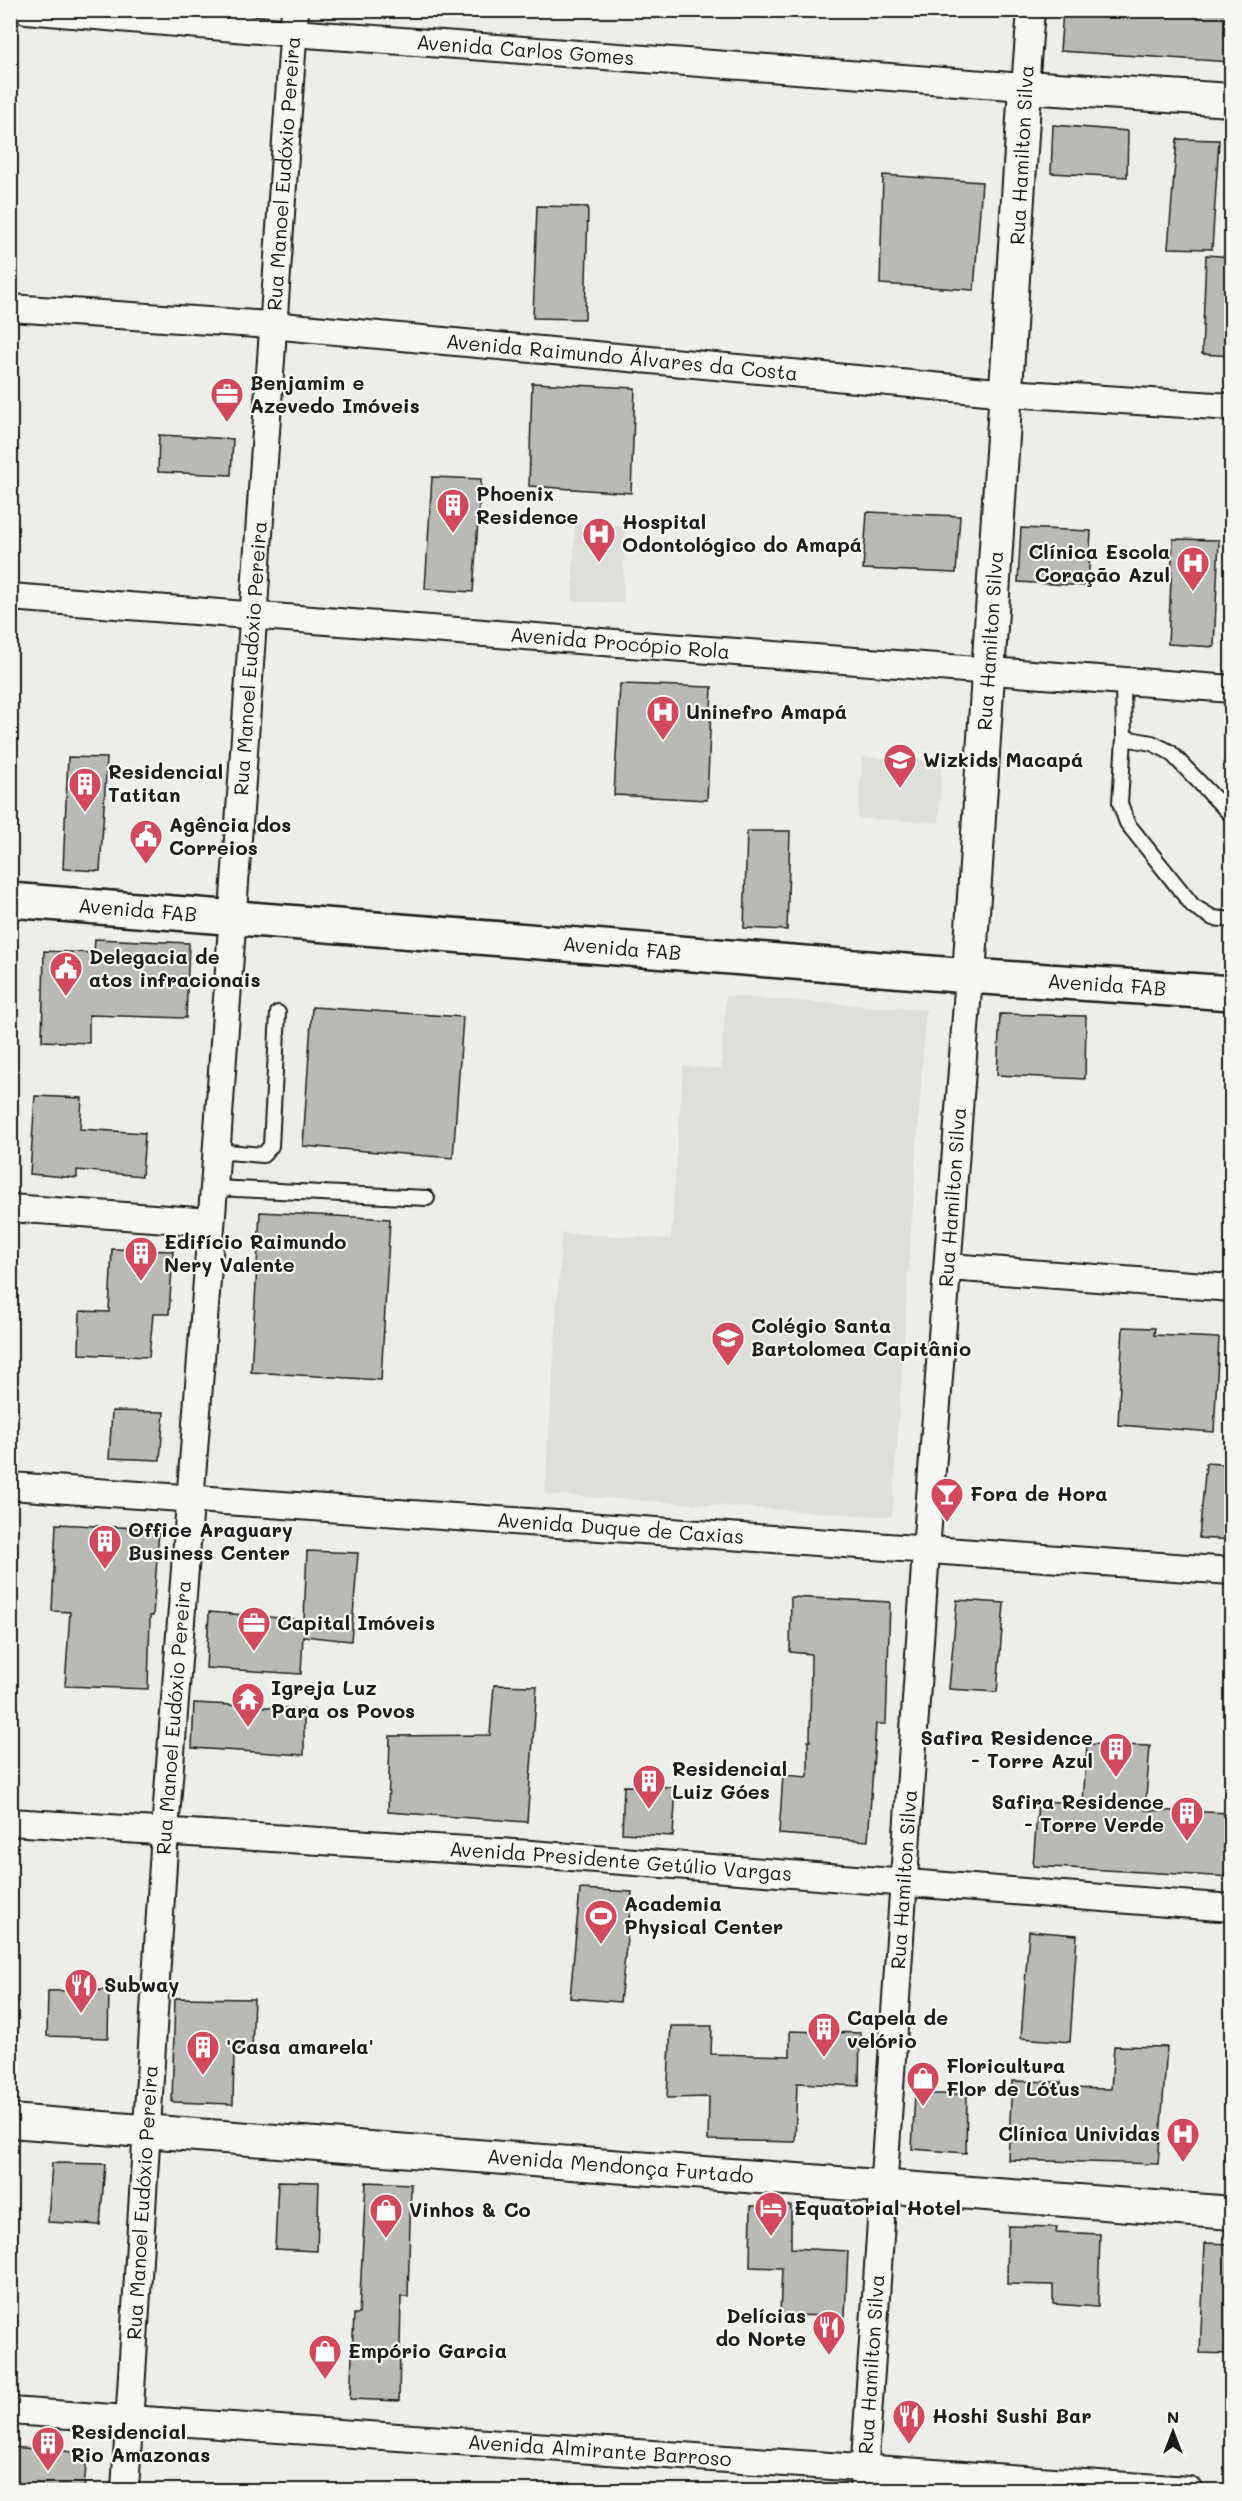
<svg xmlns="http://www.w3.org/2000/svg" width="1242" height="2501" viewBox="0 0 1242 2501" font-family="Mali,sans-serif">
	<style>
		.built { fill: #ddddda }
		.building { fill: #b9b9b6; stroke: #1c1c1c; stroke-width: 1.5 }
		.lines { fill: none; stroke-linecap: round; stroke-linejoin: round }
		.service-casing { stroke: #1c1c1c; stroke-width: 18 }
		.minor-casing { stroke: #1c1c1c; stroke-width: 30 }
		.tertiary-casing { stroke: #1c1c1c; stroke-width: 36 }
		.secondary-casing { stroke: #1c1c1c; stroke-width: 38 }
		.service { stroke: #f6f6f2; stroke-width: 14 }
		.minor { stroke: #f6f6f2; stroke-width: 26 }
		.tertiary { stroke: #f6f6f2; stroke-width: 32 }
		.secondary { stroke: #f6f6f2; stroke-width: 33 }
		.labels { text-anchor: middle; stroke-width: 4.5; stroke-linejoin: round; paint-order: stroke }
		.street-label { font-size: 20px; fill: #1c1c1c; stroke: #f6f6f2 }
		.poi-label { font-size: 20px; font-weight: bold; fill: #1c1c1c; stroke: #f6f6f2; text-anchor: start }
	</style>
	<rect width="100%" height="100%" fill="#edede9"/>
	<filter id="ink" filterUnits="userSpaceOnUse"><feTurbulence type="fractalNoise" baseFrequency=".0167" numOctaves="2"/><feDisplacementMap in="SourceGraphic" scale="12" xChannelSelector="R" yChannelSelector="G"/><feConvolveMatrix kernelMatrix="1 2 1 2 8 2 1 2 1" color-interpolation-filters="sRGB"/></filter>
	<g filter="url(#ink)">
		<g class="built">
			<path d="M575 524 625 525 623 603 572 601Z"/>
			<path d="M862 757 941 761 939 823 858 818Z"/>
			<path d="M726 996 926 1010 892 1517 545 1494 562 1233 671 1239 683 1066 721 1069Z"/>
		</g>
		<g class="building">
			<path d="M1063 10H1232V62L1060 51Z"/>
			<path d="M1053 125 1128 131 1127 177 1051 173Z"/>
			<path d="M1177 139 1219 140 1212 249 1168 248Z"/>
			<path d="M883 175 982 182 974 290 880 284Z"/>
			<path d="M537 206 588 207 585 319 533 318Z"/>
			<path d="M1206 255 1232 257V356L1202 354Z"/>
			<path d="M532 383 635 388 631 493 529 486Z"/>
			<path d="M159 435 233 439 231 475 158 472Z"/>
			<path d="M432 477 481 479 473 592 425 589Z"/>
			<path d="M867 512 960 516 956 573 863 569Z"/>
			<path d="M1021 528 1091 531 1088 586 1018 582Z"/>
			<path d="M1173 539 1219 540 1214 647 1168 644Z"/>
			<path d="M620 684 712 687 707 800 614 795Z"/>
			<path d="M68 757 107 758 100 871 63 869Z"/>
			<path d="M747 831H790L787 930 744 928Z"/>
			<path d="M95 939 189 943 186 1018 89 1015V1043L42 1041 44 951 94 953Z"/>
			<path d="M312 1007 463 1017 453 1158 303 1146Z"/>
			<path d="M1000 1014 1086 1016 1085 1079 997 1075Z"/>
			<path d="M35 1096 82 1098 80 1129 145 1133 142 1176 77 1170V1178L30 1174Z"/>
			<path d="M260 1212 390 1219 381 1380 251 1372Z"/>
			<path d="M112 1249 173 1251 169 1314H153L149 1357 79 1354 80 1311 109 1312Z"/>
			<path d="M1123 1327 1155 1328 1154 1335 1219 1338 1214 1432 1118 1425Z"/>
			<path d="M112 1411 164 1412 160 1460 109 1458Z"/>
			<path d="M1206 1463 1232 1465V1540L1199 1538Z"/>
			<path d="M56 1524 159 1529 153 1616H150L148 1689 65 1686 70 1612 52 1611Z"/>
			<path d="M307 1551 358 1553 351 1641 303 1636 301 1674 206 1668 209 1612 304 1620Z"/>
			<path d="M791 1597 890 1602 886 1724H876L868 1841 779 1834 783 1775 808 1777V1741H810L811 1654 790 1652Z"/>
			<path d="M957 1600 1004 1603 997 1692 949 1689Z"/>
			<path d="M494 1685 537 1686 527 1822 388 1812 390 1736 490 1735Z"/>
			<path d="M194 1703 304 1709V1755L192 1748Z"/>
			<path d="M1087 1744 1150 1746 1145 1810 1232 1813V1877L1033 1866 1038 1801 1083 1803Z"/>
			<path d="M624 1786 676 1787 673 1836 622 1833Z"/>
			<path d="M580 1889 632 1892 620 2002 570 1998Z"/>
			<path d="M1029 1931 1077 1935 1070 2042 1021 2038Z"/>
			<path d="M109 1990 108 2038 47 2036 48 1991Z"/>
			<path d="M175 1998 254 1999 252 2050 234 2049 233 2104 172 2102Z"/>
			<path d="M671 2026H712L711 2054 790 2056V2031L860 2033 859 2086 797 2083 795 2142 708 2140 709 2097 667 2098Z"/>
			<path d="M1114 2046 1167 2047 1158 2164 1008 2160 1012 2081 1061 2082V2088L1111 2089Z"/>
			<path d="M915 2094H967L966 2153 912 2149Z"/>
			<path d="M52 2163 105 2164 100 2225 48 2222Z"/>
			<path d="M278 2181 319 2182 317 2251 275 2249Z"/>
			<path d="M366 2182 411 2184 408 2297H401L399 2401 350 2399 354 2314H359Z"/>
			<path d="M751 2206H791V2248L848 2251 845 2316 780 2315 782 2268 750 2267Z"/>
			<path d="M1008 2226 1057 2227 1056 2232 1100 2234 1098 2307 1053 2304V2285L1007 2284Z"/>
			<path d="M1205 2243 1232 2244V2354L1200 2353Z"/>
			<path d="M10 2447 87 2453 84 2490H10Z"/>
		</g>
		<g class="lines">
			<defs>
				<g id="service">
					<path d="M1123 682 1124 738 1120 803 1127 823 1193 906 1213 918 1232 920"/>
					<path d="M1124 738 1152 743 1170 752 1232 816"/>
					<path d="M216 1151 263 1155 271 1146 278 1013"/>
					<path d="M214 1188 427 1198"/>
				</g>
				<g id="minor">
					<path id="s1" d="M26 10 293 33 1025 87 1031 10"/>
					<path id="s2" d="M10 308 271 325 1008 393 1232 407"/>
					<path id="s3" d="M10 597C418 625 824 662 1232 689"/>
					<path d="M10 1208 211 1222"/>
					<path d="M949 1267 1232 1288"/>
					<path id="s4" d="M10 1486 1232 1571"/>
					<path id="s5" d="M10 1822 531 1854 1232 1908"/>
					<path id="s6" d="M10 2411 1189 2490"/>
					<path id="s7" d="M125 2490 165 1831 214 1188 295 10"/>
					<path id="s8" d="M863 2490 926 1551 969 976"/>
				</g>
				<g id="tertiary">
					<path id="s9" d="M969 976C987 680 1008 384 1025 87L1232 100"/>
					<path id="s10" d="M10 2121C418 2151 825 2181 1232 2213"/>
				</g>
				<g id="secondary">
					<path id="s11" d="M10 900 969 976 1232 993"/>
				</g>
			</defs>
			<use href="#service" class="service-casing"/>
			<use href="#minor" class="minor-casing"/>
			<use href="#tertiary" class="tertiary-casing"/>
			<use href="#secondary" class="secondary-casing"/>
			<use href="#service" class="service"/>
			<use href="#minor" class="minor"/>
			<use href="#tertiary" class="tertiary"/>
			<use href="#secondary" class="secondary"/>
		</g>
	</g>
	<defs>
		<symbol id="office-pin" viewBox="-11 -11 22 30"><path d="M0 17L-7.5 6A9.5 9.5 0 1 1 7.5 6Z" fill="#d1495b" stroke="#f6f6f2"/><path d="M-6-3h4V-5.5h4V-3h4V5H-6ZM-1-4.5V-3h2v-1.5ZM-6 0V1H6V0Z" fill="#fff"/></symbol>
		<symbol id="building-pin" viewBox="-11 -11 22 30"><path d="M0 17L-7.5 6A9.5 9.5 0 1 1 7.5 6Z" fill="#d1495b" stroke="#f6f6f2"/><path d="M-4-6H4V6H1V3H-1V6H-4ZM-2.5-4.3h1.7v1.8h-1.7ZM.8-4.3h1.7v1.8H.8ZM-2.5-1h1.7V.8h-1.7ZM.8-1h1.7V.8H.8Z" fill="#fff"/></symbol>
		<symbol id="hospital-pin" viewBox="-11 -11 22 30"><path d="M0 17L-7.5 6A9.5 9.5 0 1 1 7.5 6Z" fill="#d1495b" stroke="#f6f6f2"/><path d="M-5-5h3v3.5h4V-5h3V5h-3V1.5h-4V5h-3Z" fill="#fff"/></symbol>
		<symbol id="school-pin" viewBox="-11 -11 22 30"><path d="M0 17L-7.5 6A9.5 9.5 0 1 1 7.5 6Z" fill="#d1495b" stroke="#f6f6f2"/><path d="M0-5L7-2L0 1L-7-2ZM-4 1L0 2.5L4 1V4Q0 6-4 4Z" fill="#fff"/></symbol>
		<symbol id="civic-pin" viewBox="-11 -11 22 30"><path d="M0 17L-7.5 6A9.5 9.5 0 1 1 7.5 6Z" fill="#d1495b" stroke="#f6f6f2"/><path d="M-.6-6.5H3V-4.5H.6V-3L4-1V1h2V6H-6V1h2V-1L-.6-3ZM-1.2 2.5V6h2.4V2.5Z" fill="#fff"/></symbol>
		<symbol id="bar-pin" viewBox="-11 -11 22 30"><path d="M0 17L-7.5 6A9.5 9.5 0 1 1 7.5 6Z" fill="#d1495b" stroke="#f6f6f2"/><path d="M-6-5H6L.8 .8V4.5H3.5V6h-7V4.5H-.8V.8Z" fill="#fff"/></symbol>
		<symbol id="temple-pin" viewBox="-11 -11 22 30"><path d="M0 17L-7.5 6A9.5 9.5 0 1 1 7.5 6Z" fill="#d1495b" stroke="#f6f6f2"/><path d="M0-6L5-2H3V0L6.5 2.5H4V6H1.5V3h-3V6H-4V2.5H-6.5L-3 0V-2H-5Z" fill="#fff"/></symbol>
		<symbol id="stadium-pin" viewBox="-11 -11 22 30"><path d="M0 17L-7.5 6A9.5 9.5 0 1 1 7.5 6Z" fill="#d1495b" stroke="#f6f6f2"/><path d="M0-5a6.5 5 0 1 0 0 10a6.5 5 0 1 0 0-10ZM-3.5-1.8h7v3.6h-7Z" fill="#fff"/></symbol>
		<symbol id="restaurant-pin" viewBox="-11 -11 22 30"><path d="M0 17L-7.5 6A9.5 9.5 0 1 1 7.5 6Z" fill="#d1495b" stroke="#f6f6f2"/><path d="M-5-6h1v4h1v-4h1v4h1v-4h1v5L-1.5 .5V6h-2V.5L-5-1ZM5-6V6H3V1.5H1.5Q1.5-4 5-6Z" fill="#fff"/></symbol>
		<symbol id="shop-pin" viewBox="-11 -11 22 30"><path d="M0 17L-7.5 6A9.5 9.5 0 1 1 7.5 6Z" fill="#d1495b" stroke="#f6f6f2"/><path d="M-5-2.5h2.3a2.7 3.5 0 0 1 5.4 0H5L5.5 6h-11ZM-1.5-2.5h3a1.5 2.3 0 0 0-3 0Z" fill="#fff"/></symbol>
		<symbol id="hotel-pin" viewBox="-11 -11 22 30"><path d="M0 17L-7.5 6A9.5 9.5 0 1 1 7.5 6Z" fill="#d1495b" stroke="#f6f6f2"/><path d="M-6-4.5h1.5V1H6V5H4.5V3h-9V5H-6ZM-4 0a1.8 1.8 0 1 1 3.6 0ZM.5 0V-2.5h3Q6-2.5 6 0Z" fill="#fff"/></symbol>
	</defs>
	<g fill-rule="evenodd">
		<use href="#office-pin" x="208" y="375" width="38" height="52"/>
		<use href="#building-pin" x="434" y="486" width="38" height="52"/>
		<use href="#hospital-pin" x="580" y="515" width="38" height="52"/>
		<use href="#hospital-pin" x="1174" y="544" width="38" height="52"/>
		<use href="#hospital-pin" x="644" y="693" width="38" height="52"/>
		<use href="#school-pin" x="881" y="741" width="38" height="52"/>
		<use href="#building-pin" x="66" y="765" width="38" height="52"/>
		<use href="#civic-pin" x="127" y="817" width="38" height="52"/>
		<use href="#civic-pin" x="47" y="949" width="38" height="52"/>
		<use href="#building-pin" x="122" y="1234" width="38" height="52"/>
		<use href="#school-pin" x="709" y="1319" width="38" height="52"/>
		<use href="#bar-pin" x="928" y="1475" width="38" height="52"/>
		<use href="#building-pin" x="86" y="1522" width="38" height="52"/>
		<use href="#office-pin" x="235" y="1604" width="38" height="52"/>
		<use href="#temple-pin" x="229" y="1680" width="38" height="52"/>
		<use href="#building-pin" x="1097" y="1730" width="38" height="52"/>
		<use href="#building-pin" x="630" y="1762" width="38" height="52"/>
		<use href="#building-pin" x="1168" y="1794" width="38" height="52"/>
		<use href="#stadium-pin" x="582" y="1897" width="38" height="52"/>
		<use href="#restaurant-pin" x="62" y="1966" width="38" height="52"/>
		<use href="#building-pin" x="805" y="2010" width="38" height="52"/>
		<use href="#building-pin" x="184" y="2028" width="38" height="52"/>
		<use href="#shop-pin" x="904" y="2059" width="38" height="52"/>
		<use href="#hospital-pin" x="1164" y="2115" width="38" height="52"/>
		<use href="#hotel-pin" x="752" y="2189" width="38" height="52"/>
		<use href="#shop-pin" x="367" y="2191" width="38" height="52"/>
		<use href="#restaurant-pin" x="810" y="2308" width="38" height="52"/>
		<use href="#shop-pin" x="306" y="2332" width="38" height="52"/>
		<use href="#restaurant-pin" x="890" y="2397" width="38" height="52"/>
		<use href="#building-pin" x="29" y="2424" width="38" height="52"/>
	</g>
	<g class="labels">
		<g class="street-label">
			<text dy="7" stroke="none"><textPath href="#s1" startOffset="501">Avenida Carlos Gomes</textPath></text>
			<text transform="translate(1022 155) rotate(-87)" y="7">Rua Hamilton Silva</text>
			<text dy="7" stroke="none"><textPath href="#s7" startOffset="2322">Rua Manoel Eudóxio Pereira</textPath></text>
			<text dy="7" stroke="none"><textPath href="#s2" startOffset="614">Avenida Raimundo Álvares da Costa</textPath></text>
			<text dy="7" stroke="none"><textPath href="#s9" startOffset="336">Rua Hamilton Silva</textPath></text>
			<text dy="7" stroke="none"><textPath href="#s3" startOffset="612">Avenida Procópio Rola</textPath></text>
			<text dy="7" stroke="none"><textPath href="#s7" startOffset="1836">Rua Manoel Eudóxio Pereira</textPath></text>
			<text dy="7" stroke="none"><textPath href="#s11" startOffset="128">Avenida FAB</textPath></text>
			<text dy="7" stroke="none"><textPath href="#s11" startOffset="614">Avenida FAB</textPath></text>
			<text dy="7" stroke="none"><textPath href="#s11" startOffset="1100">Avenida FAB</textPath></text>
			<text dy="7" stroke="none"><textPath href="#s8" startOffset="1296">Rua Hamilton Silva</textPath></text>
			<text dy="7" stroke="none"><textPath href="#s4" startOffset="612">Avenida Duque de Caxias</textPath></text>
			<text dy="7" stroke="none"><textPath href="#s7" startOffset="774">Rua Manoel Eudóxio Pereira</textPath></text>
			<text dy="7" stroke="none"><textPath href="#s5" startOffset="612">Avenida Presidente Getúlio Vargas</textPath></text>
			<text dy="7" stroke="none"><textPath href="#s8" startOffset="612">Rua Hamilton Silva</textPath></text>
			<text dy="7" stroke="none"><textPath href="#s10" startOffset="612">Avenida Mendonça Furtado</textPath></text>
			<text dy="7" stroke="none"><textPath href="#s7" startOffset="288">Rua Manoel Eudóxio Pereira</textPath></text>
			<text dy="7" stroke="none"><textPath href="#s8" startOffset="126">Rua Hamilton Silva</textPath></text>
			<text dy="7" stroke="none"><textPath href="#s6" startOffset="591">Avenida Almirante Barroso</textPath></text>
		</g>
		<g class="poi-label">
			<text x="250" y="390">Benjamim e<tspan x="250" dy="23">Azevedo Imóveis</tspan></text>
			<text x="476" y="501">Phoenix<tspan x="476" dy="23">Residence</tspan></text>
			<text x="622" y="529">Hospital<tspan x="622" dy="23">Odontológico do Amapá</tspan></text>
			<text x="1170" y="559" text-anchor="end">Clínica Escola<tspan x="1170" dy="23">Coração Azul</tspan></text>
			<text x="686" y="719">Uninefro Amapá</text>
			<text x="923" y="767">Wizkids Macapá</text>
			<text x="108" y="779">Residencial<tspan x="108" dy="23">Tatitan</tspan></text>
			<text x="169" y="832">Agência dos<tspan x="169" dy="23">Correios</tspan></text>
			<text x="89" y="964">Delegacia de<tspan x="89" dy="23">atos infracionais</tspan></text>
			<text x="164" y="1249">Edifício Raimundo<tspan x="164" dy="23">Nery Valente</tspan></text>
			<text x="751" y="1333">Colégio Santa<tspan x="751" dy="23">Bartolomea Capitânio</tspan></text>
			<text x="970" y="1501">Fora de Hora</text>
			<text x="128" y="1537">Office Araguary<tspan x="128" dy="23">Business Center</tspan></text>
			<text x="277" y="1630">Capital Imóveis</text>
			<text x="271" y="1695">Igreja Luz<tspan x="271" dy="23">Para os Povos</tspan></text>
			<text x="1093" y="1745" text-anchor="end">Safira Residence<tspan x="1093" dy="23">- Torre Azul</tspan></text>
			<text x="672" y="1776">Residencial<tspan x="672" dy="23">Luiz Góes</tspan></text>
			<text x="1164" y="1809" text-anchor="end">Safira Residence<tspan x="1164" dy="23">- Torre Verde</tspan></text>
			<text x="624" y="1911">Academia<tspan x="624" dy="23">Physical Center</tspan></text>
			<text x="104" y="1992">Subway</text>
			<text x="847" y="2025">Capela de<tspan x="847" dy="23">velório</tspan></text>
			<text x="226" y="2054">'Casa amarela'</text>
			<text x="946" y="2073">Floricultura<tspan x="946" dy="23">Flor de Lótus</tspan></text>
			<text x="1160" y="2141" text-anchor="end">Clínica Unividas</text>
			<text x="794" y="2215">Equatorial Hotel</text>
			<text x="409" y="2217">Vinhos &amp; Co</text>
			<text x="806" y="2323" text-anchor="end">Delícias<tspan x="806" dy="23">do Norte</tspan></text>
			<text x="348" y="2358">Empório Garcia</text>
			<text x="932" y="2423">Hoshi Sushi Bar</text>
			<text x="71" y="2439">Residencial<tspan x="71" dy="23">Rio Amazonas</tspan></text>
		</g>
	</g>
	<rect width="1242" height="2501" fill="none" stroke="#f6f6f2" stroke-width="36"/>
	<rect x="18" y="18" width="1206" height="2465" fill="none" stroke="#1c1c1c" stroke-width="2" filter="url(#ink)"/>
	<g transform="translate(1173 2432)" stroke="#f6f6f2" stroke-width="4.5" paint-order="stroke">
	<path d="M0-4.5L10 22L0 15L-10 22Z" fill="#1c1c1c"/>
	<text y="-9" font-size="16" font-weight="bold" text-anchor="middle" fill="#1c1c1c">N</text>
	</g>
</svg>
